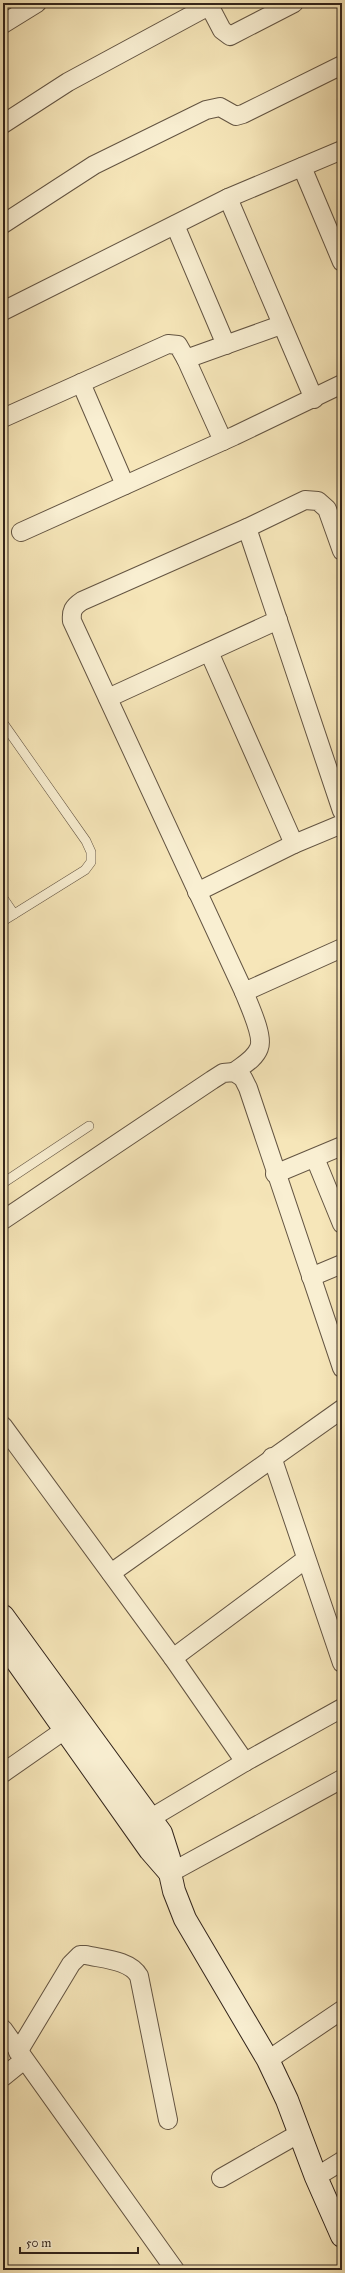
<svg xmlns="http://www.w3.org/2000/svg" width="345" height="2273" viewBox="0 0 345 2273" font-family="'IM FELL Great Primer',serif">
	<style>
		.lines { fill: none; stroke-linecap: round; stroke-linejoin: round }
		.lane-casing { stroke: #635442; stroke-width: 10 }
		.street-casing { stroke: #635442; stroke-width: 20 }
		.secondary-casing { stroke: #32241b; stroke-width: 24 }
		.lane { stroke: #f9efd2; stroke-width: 9 }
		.street { stroke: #f9efd2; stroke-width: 18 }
		.secondary { stroke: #f9efd2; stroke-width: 22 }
	</style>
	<rect width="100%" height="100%" fill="#f6e6b9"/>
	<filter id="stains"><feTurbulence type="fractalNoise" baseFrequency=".005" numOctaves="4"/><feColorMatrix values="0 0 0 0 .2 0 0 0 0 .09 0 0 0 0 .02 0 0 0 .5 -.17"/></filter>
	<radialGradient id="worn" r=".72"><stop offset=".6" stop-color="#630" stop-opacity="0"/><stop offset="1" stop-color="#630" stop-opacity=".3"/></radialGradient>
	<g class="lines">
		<defs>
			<g id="lane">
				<path d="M3 723 86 841 91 852V862L85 870 3 921"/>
				<path d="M3 898 14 914"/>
				<path d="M3 1183 89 1126"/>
			</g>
			<g id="street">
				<path d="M3 24 37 3"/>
				<path d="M3 124 68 82 205 8 211 9 222 30 230 36 294 3"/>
				<path d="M302 167 342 262"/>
				<path d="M228 198 314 399"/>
				<path d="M3 224 94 165 206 110 220 107 236 116 243 114 342 65"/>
				<path d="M175 225 226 345"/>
				<path d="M3 311 228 198 342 150"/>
				<path d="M186 359 223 441"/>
				<path d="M81 383 125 485"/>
				<path d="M3 418 168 344 178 345 186 359 281 325"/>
				<path d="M247 528 342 811"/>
				<path d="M21 532 234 436 342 384"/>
				<path d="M342 551 327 509 318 501 305 500 247 528 82 601C73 607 71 611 72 621L244 992 342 948"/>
				<path d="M209 652 294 844"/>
				<path d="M108 698 278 620"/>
				<path d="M197 892 294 844 342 824"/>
				<path d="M234 1072C243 1065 255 1059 259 1048 264 1036 249 1005 244 992"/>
				<path d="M315 1158 342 1224"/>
				<path d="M275 1174 342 1146"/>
				<path d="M3 1220 212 1080 223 1073 234 1072 243 1078 248 1088 342 1368"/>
				<path d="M311 1277 342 1264"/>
				<path d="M3 1426 173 1658 245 1762"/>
				<path d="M272 1457 342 1663"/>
				<path d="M111 1573 342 1409"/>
				<path d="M173 1658 306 1559"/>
				<path d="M3 1773 76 1722"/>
				<path d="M151 1818 245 1762 342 1708"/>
				<path d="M170 1873 342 1779"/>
				<path d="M3 2029 175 2270"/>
				<path d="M18 2052 71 1964 80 1955H86C103 1959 130 1960 139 1976L168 2120"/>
				<path d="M268 2060 342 2010"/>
				<path d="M3 2077 24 2060"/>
				<path d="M316 2177 342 2161"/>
				<path d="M221 2178 300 2133"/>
			</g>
			<g id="secondary">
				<path d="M3 1616 161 1833 169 1858 170 1873 174 1891 185 1919 268 2060 287 2100 316 2177 342 2236"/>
				<path d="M3 1642 150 1850 170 1873"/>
			</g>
		</defs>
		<use href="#lane" class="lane-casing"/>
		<use href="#street" class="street-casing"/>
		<use href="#secondary" class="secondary-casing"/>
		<use href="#lane" class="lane"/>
		<use href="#street" class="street"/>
		<use href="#secondary" class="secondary"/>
	</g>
	<rect width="345" height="2273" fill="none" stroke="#f6e6b9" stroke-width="16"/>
	<rect x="4" y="4" width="337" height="2265" fill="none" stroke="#32241b" stroke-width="2"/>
	<rect x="8" y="8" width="329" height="2257" fill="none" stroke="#32241b"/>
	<path d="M20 2247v6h118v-6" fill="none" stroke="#32241b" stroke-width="2"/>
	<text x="26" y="2247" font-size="12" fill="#32241b" stroke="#f9efd2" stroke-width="3" paint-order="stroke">50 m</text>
	<rect width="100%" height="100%" filter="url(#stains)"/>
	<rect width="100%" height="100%" fill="url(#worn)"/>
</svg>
